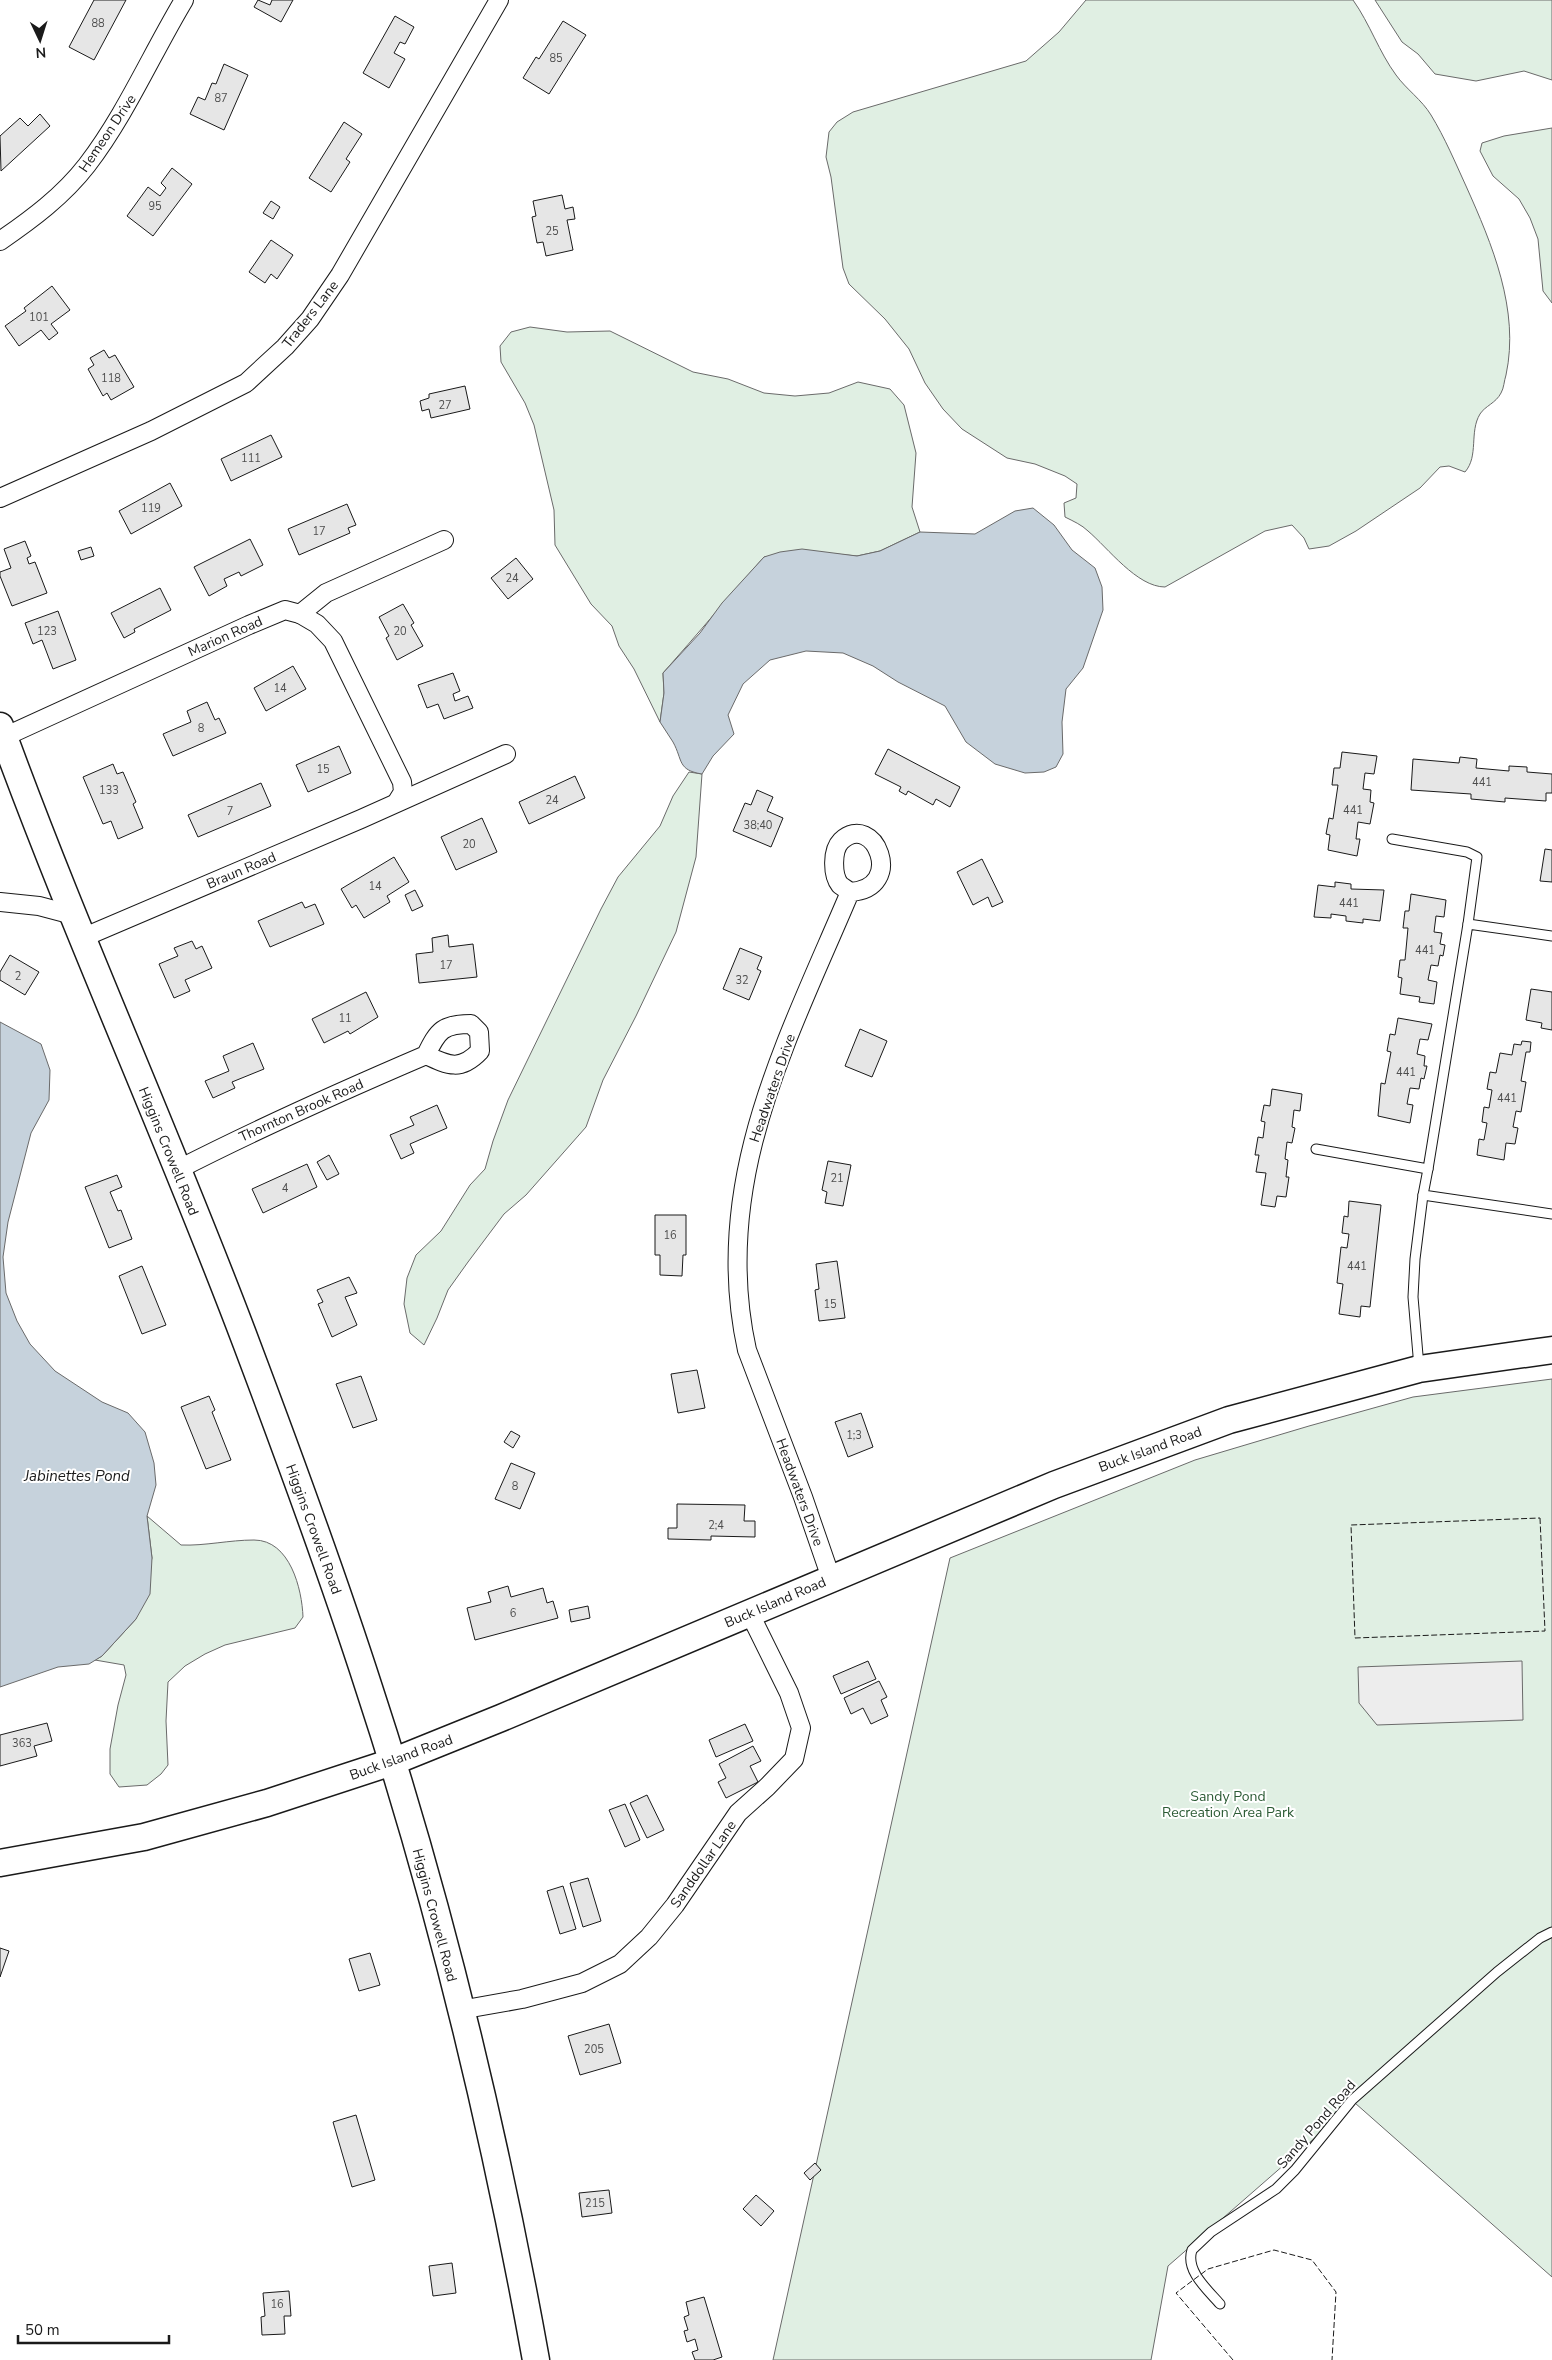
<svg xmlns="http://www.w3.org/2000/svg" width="1552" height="2360" viewBox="0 0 1552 2360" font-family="'Nunito Sans',sans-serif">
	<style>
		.green { fill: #e0efe3; stroke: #6a6a6a }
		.parking { fill: #ededed; stroke: #6a6a6a }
		.water { fill: #c6d2dc; stroke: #6a6a6a }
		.building { fill: #e6e6e6; stroke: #1a1a1a }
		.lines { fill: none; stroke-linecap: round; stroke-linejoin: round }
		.service-casing { stroke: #1a1a1a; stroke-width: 11 }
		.minor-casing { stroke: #1a1a1a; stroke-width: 20 }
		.secondary-casing { stroke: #1a1a1a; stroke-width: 29 }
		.service { stroke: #fff; stroke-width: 9 }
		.minor { stroke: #fff; stroke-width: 18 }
		.secondary { stroke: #fff; stroke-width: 26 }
		.fence { stroke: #1a1a1a; stroke-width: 1; stroke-dasharray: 6 2.5; stroke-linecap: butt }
		.labels { text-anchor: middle; stroke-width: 4; stroke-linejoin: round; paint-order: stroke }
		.number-label { font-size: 11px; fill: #4d4d4d }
		.street-label { font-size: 14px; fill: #1a1a1a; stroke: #fff }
		.park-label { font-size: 14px; fill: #2b5a34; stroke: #fff }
		.water-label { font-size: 15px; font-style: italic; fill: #1a1a1a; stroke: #fff }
	</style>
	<rect width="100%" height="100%" fill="#fff"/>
	<g class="green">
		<path d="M1086 0H1353C1370 24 1379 52 1396 75 1406 89 1422 100 1431 115 1445 138 1455 162 1466 186 1492 244 1520 310 1506 375 1504 381 1504 388 1501 393 1496 403 1485 406 1480 414 1469 432 1479 456 1465 472L1449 466 1440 467 1420 488 1356 531 1329 546 1309 549 1304 538 1292 525 1265 531 1165 587C1137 587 1108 548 1088 531 1082 525 1073 521 1065 517L1064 503 1076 498 1077 484 1065 476 1035 464 1007 458 962 429 943 409 925 383 909 349 885 319 849 284 843 268 831 177 826 157 829 132 837 122 853 112 1026 61 1059 32Z"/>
		<path d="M1375 0H1552V80L1524 71 1476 81 1435 74 1418 54 1402 42Z"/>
		<path d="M1552 128V303L1543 291 1538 239 1530 218 1519 199 1493 176 1480 151 1482 143 1504 136Z"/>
		<path d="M530 327 567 332 610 331 693 372 728 379 764 393 795 396 829 393 858 382 890 389 904 405 916 453 912 507 920 532 880 551 857 556 836 554 764 557C730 595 697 635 663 673L664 693 660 722 634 669 619 646 612 626 591 604 555 545 554 510 534 425 525 403 501 362 500 346 511 332Z"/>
		<path d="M689 772 702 774 696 857 676 932 636 1016 603 1080 586 1127 526 1195 504 1214 468 1262 448 1290 437 1318 424 1345 410 1333 404 1304 407 1278 416 1255 441 1231 470 1185 485 1169 493 1141 508 1100 601 909 618 877 660 826 673 796Z"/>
		<path d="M1552 1379V2277L1355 2103 1168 2266 1151 2360H773L950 1558 1195 1460 1309 1426 1413 1397Z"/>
		<path d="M147 1516 181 1545C205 1546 229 1540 254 1540 290 1540 302 1589 303 1617L295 1628 225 1645 205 1654 185 1666 168 1682 166 1721 168 1765 161 1774 147 1785 119 1787 110 1774V1749L118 1705 126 1675 124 1665 95 1660 102 1656 136 1619 152 1558Z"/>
	</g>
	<path class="parking" d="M1522 1661 1523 1720 1377 1725 1359 1703 1358 1667Z"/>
	<g class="water">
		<path d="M1033 508 1054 525 1072 550 1095 568 1102 587 1103 610 1083 668 1066 689 1062 722 1063 754 1056 767 1044 772 1025 773 995 764 966 742 945 706 898 682 873 666 843 653 806 651 770 660 743 684 728 715 734 734 713 756 702 774C677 770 683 760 673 742 669 735 664 729 660 722L664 693 663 673 700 633 722 603 764 557 780 552 802 549 857 556 880 551 920 532 975 534 1015 511Z"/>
		<path d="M0 1022 41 1044 50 1070 49 1100 31 1133 8 1222 3 1257 6 1293 17 1321 30 1344 55 1371 102 1402 128 1413 145 1432 154 1463 156 1485 147 1516 152 1558 150 1594 136 1619 102 1656 89 1664 58 1667 0 1687Z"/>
	</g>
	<g class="building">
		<path d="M94 0H126L94 60 69 47Z"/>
		<path d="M258 0 270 5 272 0H293L281 22 254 7Z"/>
		<path d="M395 16 414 27 405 44 400 42 394 53 405 59 389 88 363 73Z"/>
		<path d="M563 21 586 35 549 94 523 78 536 57 539 59Z"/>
		<path d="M224 64 248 75 224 130 190 114 198 97 205 100 212 83 216 84Z"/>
		<path d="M40 114 50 126 1 171 0 136 20 118 28 126Z"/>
		<path d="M344 122 362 134 346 159 350 162 331 192 309 178Z"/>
		<path d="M172 168 192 184 153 236 127 216 148 187 160 196 166 188 161 183Z"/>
		<path d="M562 195 565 209 573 207 575 219 567 220 573 250 546 256 543 242 537 243 532 217 536 216 533 201Z"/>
		<path d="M271 201 280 207 273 219 263 213Z"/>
		<path d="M271 240 293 255 277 279 271 274 265 283 249 272Z"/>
		<path d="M52 286 70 310 51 324 58 333 49 340 41 330 19 346 5 326 26 311 24 308Z"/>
		<path d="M104 350 109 358 115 355 134 387 111 400 107 393 103 396 88 369 94 365 90 358Z"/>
		<path d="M465 386 470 409 431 418 429 409 422 411 420 401 429 398V394Z"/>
		<path d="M271 435 282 457 231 481 221 459Z"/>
		<path d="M170 483 182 506 131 534 119 511Z"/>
		<path d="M347 504 356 525 348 528 350 533 299 555 288 529Z"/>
		<path d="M250 539 263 565 241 576 239 572 224 579 227 586 209 596 194 567Z"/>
		<path d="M25 541 31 556 27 558 29 564 35 562 47 593 12 606 0 576V572L11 568 4 549Z"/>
		<path d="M91 547 94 556 81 560 78 551Z"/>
		<path d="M516 558 533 579 508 599 491 578Z"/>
		<path d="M160 588 171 610 134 629 135 632 124 638 111 613Z"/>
		<path d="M403 604 414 623 411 625 423 646 397 660 386 638 389 636 379 617Z"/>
		<path d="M58 611 76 660 53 669 42 640 33 644 25 623Z"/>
		<path d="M293 666 306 689 266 711 254 688Z"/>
		<path d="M453 673 460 691 453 694 455 701 468 696 473 708 444 719 438 704 427 708 418 685Z"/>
		<path d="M207 702 215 720 219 718 226 733 173 756 163 734 191 722 187 711Z"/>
		<path d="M339 746 351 773 308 792 296 765Z"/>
		<path d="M888 749 960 787 950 807 936 799 933 805 908 791 906 795 899 791 901 787 875 774Z"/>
		<path d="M1342 752 1377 756 1374 774 1365 773 1363 789 1371 790 1370 802 1374 803 1370 824 1358 822 1356 839H1360L1357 856 1328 850 1330 835 1326 834 1329 818 1333 819 1338 785H1332L1334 768H1340Z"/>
		<path d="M1460 757 1477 759 1476 768 1509 771V766L1527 767V772L1552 774V793H1546V801L1505 798V802L1471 799V794L1411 790 1413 759 1459 763Z"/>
		<path d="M113 764 117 774 123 772 136 802 133 804 143 828 118 839 111 821 103 824 83 777Z"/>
		<path d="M575 776 585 798 529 824 519 802Z"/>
		<path d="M261 783 271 806 198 837 188 815Z"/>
		<path d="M757 790 773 797 767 811 783 818 771 847 733 831 745 803 751 805Z"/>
		<path d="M482 818 497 852 456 870 441 837Z"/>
		<path d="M1545 849 1552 850V882L1540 881Z"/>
		<path d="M394 857 409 882 387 896 390 902 364 918 356 905 352 908 341 889Z"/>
		<path d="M982 859 1003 902 992 907 988 897 973 905 957 872Z"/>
		<path d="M1335 882 1351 884V889L1384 890 1380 921 1363 919V923L1346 921V916L1331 914V918L1314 917 1318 885 1335 887Z"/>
		<path d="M415 890 423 906 412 911 405 895Z"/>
		<path d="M1411 894 1446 900 1444 917 1436 916 1434 932 1442 933 1440 944 1445 945 1443 956 1440 955 1438 966 1431 965 1428 980 1437 982 1434 1004 1419 1002 1420 997 1400 994 1402 978 1398 977 1400 960H1405L1408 928H1403L1405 911H1409Z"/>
		<path d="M302 902 305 908 315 904 324 924 270 947 258 921Z"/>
		<path d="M448 935 449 947 473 944 477 977 419 983 416 954 433 952 432 938Z"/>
		<path d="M192 941 196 949 202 946 212 968 185 980 190 991 174 998 159 964 178 956 174 948Z"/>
		<path d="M740 948 762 957 757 969 761 971 749 1000 723 989Z"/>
		<path d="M10 955 39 972 25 995 0 980V972Z"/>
		<path d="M1531 989 1552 992V1030L1541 1028 1542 1023 1526 1020Z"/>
		<path d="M366 992 378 1017 350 1034 348 1031 324 1043 312 1019Z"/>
		<path d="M1398 1018 1432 1024 1428 1040 1420 1039 1417 1054 1425 1056 1424 1066H1427L1424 1079 1421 1078 1419 1089 1410 1088 1407 1104 1413 1105 1410 1123 1378 1116 1381 1083 1385 1084 1391 1052 1387 1051 1390 1034 1395 1035Z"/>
		<path d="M860 1029 887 1041 872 1077 845 1066Z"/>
		<path d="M1522 1041 1531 1042 1530 1052H1526L1521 1081 1526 1082 1521 1112 1516 1111 1513 1127 1518 1128 1515 1144 1506 1143 1504 1160 1477 1155 1479 1139 1484 1140 1487 1123 1482 1122 1484 1107 1489 1108 1492 1090 1487 1089 1490 1072 1496 1073 1500 1053 1512 1055 1514 1044 1521 1045Z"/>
		<path d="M253 1043 264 1069 232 1082 235 1088 213 1098 205 1081 229 1071 223 1056Z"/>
		<path d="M1272 1089 1302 1094 1300 1111 1294 1110 1292 1127 1295 1128 1292 1143 1287 1142 1285 1159 1288 1160 1286 1177H1289L1286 1197 1277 1196 1275 1207 1261 1205 1266 1173 1256 1172 1259 1155H1255L1258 1137 1263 1138 1265 1122 1261 1121 1264 1105 1270 1106Z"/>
		<path d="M437 1105 447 1128 410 1144 414 1153 401 1159 390 1135 414 1125 410 1117Z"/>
		<path d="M329 1155 339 1174 327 1180 317 1162Z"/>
		<path d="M828 1161 851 1165 843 1206 825 1203 827 1192 822 1190Z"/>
		<path d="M307 1164 317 1187 263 1213 252 1189Z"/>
		<path d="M117 1175 122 1187 110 1192 118 1211 121 1210 132 1239 109 1248 85 1187Z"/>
		<path d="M1349 1201 1381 1205 1370 1307 1361 1306 1360 1317 1339 1314 1343 1284 1337 1283 1341 1247 1347 1248 1349 1234 1342 1233 1344 1216 1348 1217Z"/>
		<path d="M655 1215H686V1255H683L682 1276 660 1275V1255H655Z"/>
		<path d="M837 1261 845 1318 819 1321 815 1290 819 1289 816 1264Z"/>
		<path d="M142 1266 166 1325 142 1334 119 1276Z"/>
		<path d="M349 1277 357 1293 345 1297 357 1325 332 1337 318 1304 323 1302 317 1290Z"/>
		<path d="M697 1370 705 1408 678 1413 671 1374Z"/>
		<path d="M361 1376 377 1420 353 1428 336 1384Z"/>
		<path d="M209 1396 215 1410 212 1412 231 1460 206 1469 181 1407Z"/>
		<path d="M861 1413 873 1447 848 1457 835 1422Z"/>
		<path d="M511 1431 520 1436 513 1448 504 1442Z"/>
		<path d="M511 1463 535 1473 520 1509 495 1499Z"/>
		<path d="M677 1504 745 1505 744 1521H755V1537L711 1536V1540L668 1539V1528H677Z"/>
		<path d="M508 1586 511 1597 543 1588 547 1603 553 1601 558 1618 475 1640 467 1608 491 1602 488 1592Z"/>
		<path d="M588 1606 590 1618 571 1622 569 1610Z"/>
		<path d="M868 1661 876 1679 841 1694 833 1676Z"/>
		<path d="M879 1681 887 1697 881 1700 888 1716 871 1724 863 1708 851 1714 844 1698Z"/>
		<path d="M47 1723 52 1741 34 1746 37 1756 0 1766V1735Z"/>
		<path d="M745 1724 753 1741 716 1757 709 1740Z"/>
		<path d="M753 1746 761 1761 750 1766 758 1782 726 1798 718 1782 726 1778 719 1764Z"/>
		<path d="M647 1795 664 1830 647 1838 630 1803Z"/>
		<path d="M625 1804 640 1840 625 1847 609 1810Z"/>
		<path d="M588 1878 601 1921 583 1927 570 1883Z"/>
		<path d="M563 1886 576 1929 560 1934 547 1891Z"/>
		<path d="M0 1948 9 1951 0 1977Z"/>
		<path d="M370 1953 380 1985 359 1991 349 1959Z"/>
		<path d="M609 2024 621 2063 580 2075 568 2036Z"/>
		<path d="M356 2115 375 2180 352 2187 333 2122Z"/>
		<path d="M815 2163 821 2170 810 2180 804 2173Z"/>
		<path d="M609 2190 612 2213 582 2217 579 2193Z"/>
		<path d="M756 2195 774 2211 761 2226 743 2209Z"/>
		<path d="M452 2263 456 2293 433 2296 429 2266Z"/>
		<path d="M289 2291 291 2316H284L285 2334 262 2335 261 2317 265 2316 263 2293Z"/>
		<path d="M704 2297 722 2357 713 2360H695L692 2352 698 2350 695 2339 687 2342 684 2331 688 2330 684 2317 689 2315 686 2302Z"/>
	</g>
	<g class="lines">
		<defs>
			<g id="service">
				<path d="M1392 839 1467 852 1477 857 1468 924"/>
				<path d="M1316 1149 1428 1169 1468 924 1552 936"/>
				<path d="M1428 1169 1423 1195 1552 1214"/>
				<path d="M1419 1367 1413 1297 1415 1259 1423 1195"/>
				<path d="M1220 2304C1208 2290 1185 2271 1192 2250L1211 2232 1276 2189 1295 2170 1352 2100 1497 1972 1540 1938 1552 1932"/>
			</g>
			<g id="minor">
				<path d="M0 241C32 219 63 196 87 165 126 114 151 55 184 0"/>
				<path d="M0 498 151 431 246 383 285 347 310 319 340 275 499 0"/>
				<path d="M300 614 317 624 333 641 402 782 403 792 398 800"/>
				<path d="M4 737 249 625 285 610 300 614 326 593 444 540"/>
				<path d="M0 902 39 906 73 915"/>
				<path d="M82 938 361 819 506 754"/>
				<path d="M177 1170C259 1128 342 1091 426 1055 449 1066 461 1071 480 1051L479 1032 471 1024C443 1024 438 1030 426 1055"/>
				<path d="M831 1578 803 1497 747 1350C710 1183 787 1041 850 892 907 889 874 810 841 841 832 850 832 875 840 885 843 887 847 890 850 892"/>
				<path d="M460 2010 522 1999 582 1983 620 1964 649 1937 675 1905 738 1813 767 1787 794 1759 801 1728 789 1693 750 1614"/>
			</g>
			<g id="secondary">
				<path d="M0 726C76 935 169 1137 247 1345 290 1459 332 1573 369 1688 441 1907 495 2133 536 2360"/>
				<path d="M0 1863 144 1837 267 1803 392 1762 501 1718 1054 1485 1229 1420 1419 1369 1552 1350"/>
			</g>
		</defs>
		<use href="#service" class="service-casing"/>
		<use href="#minor" class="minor-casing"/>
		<use href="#secondary" class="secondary-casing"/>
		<use href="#service" class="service"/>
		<use href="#minor" class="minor"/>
		<use href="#secondary" class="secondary"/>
		<g class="fence">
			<path d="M1540 1518 1545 1631 1355 1638 1351 1525Z"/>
			<path d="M1233 2360 1176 2293 1208 2269 1274 2250 1312 2260 1336 2292 1332 2360"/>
		</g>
	</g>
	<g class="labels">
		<g class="number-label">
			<text x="98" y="27">88</text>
			<text x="556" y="62">85</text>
			<text x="221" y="102">87</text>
			<text x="155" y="210">95</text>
			<text x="552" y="235">25</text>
			<text x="39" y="321">101</text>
			<text x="111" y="382">118</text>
			<text x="445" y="409">27</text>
			<text x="251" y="462">111</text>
			<text x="151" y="512">119</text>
			<text x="319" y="535">17</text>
			<text x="512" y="582">24</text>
			<text x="47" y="635">123</text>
			<text x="400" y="635">20</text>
			<text x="280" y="692">14</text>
			<text x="201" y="732">8</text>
			<text x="323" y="773">15</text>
			<text x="1482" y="786">441</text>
			<text x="109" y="794">133</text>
			<text x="552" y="804">24</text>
			<text x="1353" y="814">441</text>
			<text x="230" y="815">7</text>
			<text x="758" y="829">38;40</text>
			<text x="469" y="848">20</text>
			<text x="375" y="890">14</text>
			<text x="1349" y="907">441</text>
			<text x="1425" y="954">441</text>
			<text x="446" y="969">17</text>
			<text x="18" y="980">2</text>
			<text x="742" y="984">32</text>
			<text x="345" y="1022">11</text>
			<text x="1406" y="1076">441</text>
			<text x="1507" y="1102">441</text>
			<text x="837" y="1182">21</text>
			<text x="285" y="1192">4</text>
			<text x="670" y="1239">16</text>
			<text x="1357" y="1270">441</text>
			<text x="830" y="1308">15</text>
			<text x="854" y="1439">1;3</text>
			<text x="515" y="1490">8</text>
			<text x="716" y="1529">2;4</text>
			<text x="513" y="1617">6</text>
			<text x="22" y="1747">363</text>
			<text x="594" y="2053">205</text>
			<text x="595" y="2207">215</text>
			<text x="277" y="2308">16</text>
		</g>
		<g class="street-label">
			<text transform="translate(107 133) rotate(-56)" y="5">Hemeon Drive</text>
			<text transform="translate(310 314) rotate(-52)" y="5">Traders Lane</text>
			<text transform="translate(225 636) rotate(-24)" y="5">Marion Road</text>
			<text transform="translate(241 870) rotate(-23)" y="5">Braun Road</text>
			<text transform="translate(772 1088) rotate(-71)" y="5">Headwaters Drive</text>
			<text transform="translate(301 1110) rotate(-24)" y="5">Thornton Brook Road</text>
			<text transform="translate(169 1151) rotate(68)" y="5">Higgins Crowell Road</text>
			<text transform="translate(1150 1449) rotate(-20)" y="5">Buck Island Road</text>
			<text transform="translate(800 1492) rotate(70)" y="5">Headwaters Drive</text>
			<text transform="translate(314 1529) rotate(70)" y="5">Higgins Crowell Road</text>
			<text transform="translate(775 1602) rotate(-23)" y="5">Buck Island Road</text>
			<text transform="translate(401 1757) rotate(-20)" y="5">Buck Island Road</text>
			<text transform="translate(703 1864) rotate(-55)" y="5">Sanddollar Lane</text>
			<text transform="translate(435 1915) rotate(75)" y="5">Higgins Crowell Road</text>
			<text transform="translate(1316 2124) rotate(-49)" y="5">Sandy Pond Road</text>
		</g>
		<g class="park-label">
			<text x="1228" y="1801">Sandy Pond<tspan x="1228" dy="16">Recreation Area Park</tspan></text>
		</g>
		<g class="water-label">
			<text x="77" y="1481">Jabinettes Pond</text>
		</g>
	</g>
	<g transform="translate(40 40) rotate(176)" stroke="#ffffff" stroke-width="4" paint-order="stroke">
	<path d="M0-4L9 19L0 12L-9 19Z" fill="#1a1a1a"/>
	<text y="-8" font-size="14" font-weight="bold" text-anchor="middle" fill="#1a1a1a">N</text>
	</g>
	<path d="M18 2335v8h151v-8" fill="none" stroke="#1a1a1a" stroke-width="2.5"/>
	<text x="25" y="2335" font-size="15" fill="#1a1a1a" stroke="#ffffff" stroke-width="4" paint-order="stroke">50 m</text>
</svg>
